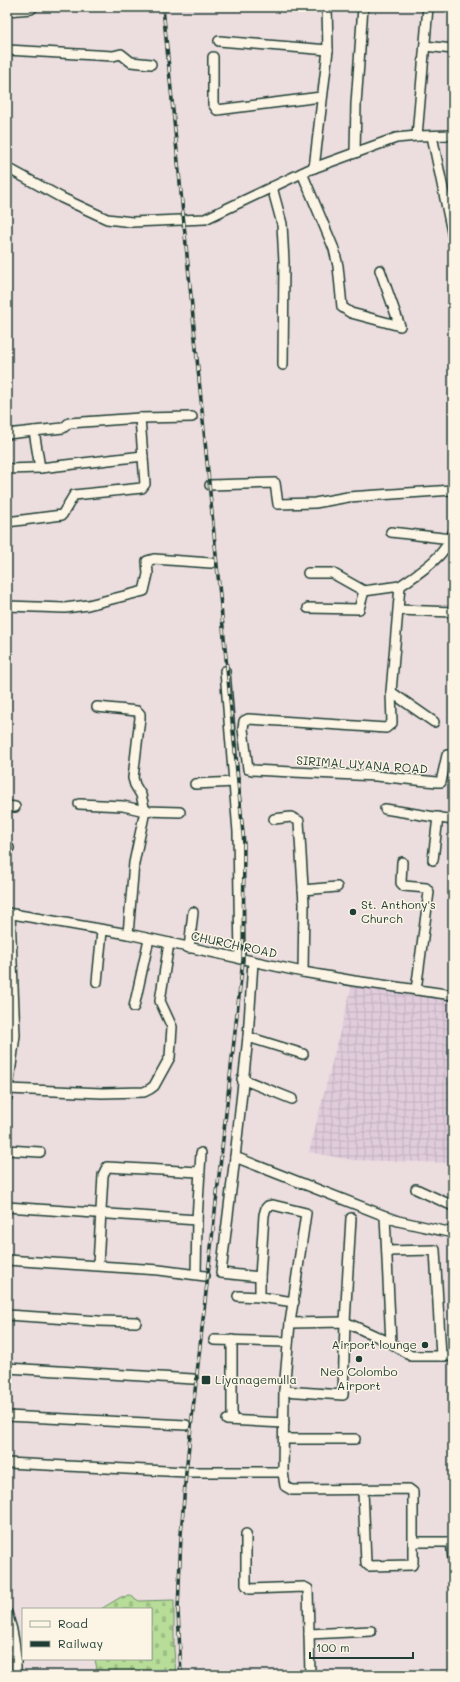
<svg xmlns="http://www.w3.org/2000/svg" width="460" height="1682" viewBox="0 0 460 1682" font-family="Mali,sans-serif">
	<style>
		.industrial { fill: url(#industrial-grid) }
		.cemetery { fill: url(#cemetery-stones); stroke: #6b8d66 }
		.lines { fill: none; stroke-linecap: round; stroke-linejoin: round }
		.minor-casing { stroke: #1f3d34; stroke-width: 12 }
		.minor { stroke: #fcf5e5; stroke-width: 9 }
		.rail-casing { stroke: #1f3d34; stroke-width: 3.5 }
		.rail { stroke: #fcf5e5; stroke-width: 2; stroke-dasharray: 6; stroke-linecap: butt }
		.poi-dot { fill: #1f3d34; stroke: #fcf5e5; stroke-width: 1.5 }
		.labels { text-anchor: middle; stroke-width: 3; stroke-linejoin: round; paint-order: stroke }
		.street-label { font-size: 12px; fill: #1f3d34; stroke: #fcf5e5 }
		.poi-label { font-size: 12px; fill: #1f3d34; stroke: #fcf5e5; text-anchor: start }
	</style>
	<defs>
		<pattern id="industrial-grid" width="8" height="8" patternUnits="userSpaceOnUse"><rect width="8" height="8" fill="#e0ccdb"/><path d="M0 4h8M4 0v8" fill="none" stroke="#c0b0bd"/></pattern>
		<pattern id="cemetery-stones" width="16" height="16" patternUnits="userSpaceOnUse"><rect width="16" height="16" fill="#b7dd99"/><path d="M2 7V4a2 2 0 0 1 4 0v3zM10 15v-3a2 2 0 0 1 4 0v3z" fill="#9dbf84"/></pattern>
	</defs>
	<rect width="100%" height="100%" fill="#ecdddf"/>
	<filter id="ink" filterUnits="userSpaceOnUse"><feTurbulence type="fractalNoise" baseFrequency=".025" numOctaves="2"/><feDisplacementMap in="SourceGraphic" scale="8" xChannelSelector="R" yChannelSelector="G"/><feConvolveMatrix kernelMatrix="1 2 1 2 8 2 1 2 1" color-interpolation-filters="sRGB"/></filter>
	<g filter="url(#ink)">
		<path class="industrial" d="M352 985 453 1000V1163L352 1160 309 1152Z"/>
		<path class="cemetery" d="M131 1596 139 1601 174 1600V1650L176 1675H98L95 1659H151V1609H101L121 1597Z"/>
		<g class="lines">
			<defs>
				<g id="minor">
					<path d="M7 11 31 9 33 7"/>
					<path d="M219 41 328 50"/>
					<path d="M425 46 453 49"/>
					<path d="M7 50 113 56 121 54 131 62 151 64"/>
					<path d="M213 57V104L217 110 321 97"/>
					<path d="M417 136 428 7"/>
					<path d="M432 136 453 237"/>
					<path d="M355 153 356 104 363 7"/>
					<path d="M314 168 328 50 327 7"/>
					<path d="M7 169 13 171 62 198 107 219 132 222 205 219 308 170 396 138 417 136 453 135"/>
					<path d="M302 173 334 249 338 266 342 307 351 313 400 326 380 270"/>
					<path d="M272 187 282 224 284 262 283 365"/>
					<path d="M140 418 192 417"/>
					<path d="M7 434 34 431"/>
					<path d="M40 468 143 456"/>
					<path d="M7 469 40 468 34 431 63 428 69 423 140 418 145 484 142 488 74 495 62 515 7 522"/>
					<path d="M210 485 275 483 278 504 315 503 348 497 453 490"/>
					<path d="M391 532 451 539"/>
					<path d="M453 533C445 557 420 572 400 586L391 692 392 723 386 728 248 719 244 721 243 729 248 769 252 770 376 776 437 782H441L447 755 453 757"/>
					<path d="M308 573H332L364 591"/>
					<path d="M7 606 65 608 88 605 144 591 148 574 147 561 154 559 211 563"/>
					<path d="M308 608 359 609 364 591 400 586"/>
					<path d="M399 610 453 612"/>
					<path d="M225 671 238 832 240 959"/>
					<path d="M391 692 434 722"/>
					<path d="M97 707 137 711 140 714V718L133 778 135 785 141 795 145 811 134 863 128 934"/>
					<path d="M195 784 235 782"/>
					<path d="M79 804 123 806 145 811 180 812"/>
					<path d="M7 806 15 807"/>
					<path d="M385 809 453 820"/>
					<path d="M274 819 291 817 299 821 304 904 303 972"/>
					<path d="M7 849 9 848"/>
					<path d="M433 860 438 817"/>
					<path d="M402 862 401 883 404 886 426 888 429 892 416 990"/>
					<path d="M303 890 337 887"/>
					<path d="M7 913 128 934 303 972 354 981 453 995"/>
					<path d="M189 948 193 912"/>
					<path d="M253 962 248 1037 235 1157 398 1221 453 1233"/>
					<path d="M97 982 102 931"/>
					<path d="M134 1007 149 939"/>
					<path d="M248 1037 303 1054"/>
					<path d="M242 1079 292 1099"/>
					<path d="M8 1089 102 1093 144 1092 150 1089 154 1086 170 1057 172 1027 160 1001 169 943"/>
					<path d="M7 1097 15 1035 10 914"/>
					<path d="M7 1150 40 1152"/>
					<path d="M235 1157 221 1273 260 1277V1297L294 1302"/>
					<path d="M416 1189 453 1206"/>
					<path d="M7 1207 197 1220"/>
					<path d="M385 1216 391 1343"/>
					<path d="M387 1251 435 1250 441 1356"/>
					<path d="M7 1260 159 1270 205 1276"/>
					<path d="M98 1265 103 1175 107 1167 199 1172"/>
					<path d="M196 1274 197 1220 201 1153"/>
					<path d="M260 1277 264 1215 266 1208 268 1206 273 1205 306 1213 290 1323 284 1391 283 1472 285 1486 292 1490 409 1489 413 1492V1562L412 1565 369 1566 366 1563 363 1490"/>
					<path d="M238 1296 260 1297"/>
					<path d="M7 1315 99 1321 136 1322"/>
					<path d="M290 1323 345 1322 391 1343 411 1356H453"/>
					<path d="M214 1340 288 1342"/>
					<path d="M7 1368 193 1379"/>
					<path d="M284 1391 343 1395 345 1322 351 1218"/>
					<path d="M7 1416 186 1425"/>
					<path d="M227 1420 284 1423"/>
					<path d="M232 1420V1340"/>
					<path d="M284 1439H355"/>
					<path d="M7 1463 186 1472H283"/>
					<path d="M246 1534V1585L250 1589 304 1587 308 1589 310 1675"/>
					<path d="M413 1542H453"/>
					<path d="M451 1542 453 1559"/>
					<path d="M7 1613C14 1633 17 1653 16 1675"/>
					<path d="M309 1634 371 1631"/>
				</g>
			</defs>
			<use href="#minor" class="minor-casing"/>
			<use href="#minor" class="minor"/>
			<defs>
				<path id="rail" d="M163 7 244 844 243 960 186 1472 181 1535 178 1610 181 1675"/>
			</defs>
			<use href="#rail" class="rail-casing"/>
			<use href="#rail" class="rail"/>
		</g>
	</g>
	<g class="poi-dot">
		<circle cx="353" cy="912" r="4"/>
		<circle cx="425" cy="1345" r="4"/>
		<circle cx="359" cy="1359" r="4"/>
		<rect x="201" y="1375" width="10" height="10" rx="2"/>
	</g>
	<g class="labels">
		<g class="street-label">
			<text transform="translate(362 765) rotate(4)" y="4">SIRIMAL UYANA ROAD</text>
			<text transform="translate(234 945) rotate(12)" y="4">CHURCH ROAD</text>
		</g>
		<g class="poi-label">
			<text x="361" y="909">St. Anthony's<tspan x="361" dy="14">Church</tspan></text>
			<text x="417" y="1349" text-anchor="end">Airport lounge</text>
			<text x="359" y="1376" text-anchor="middle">Neo Colombo<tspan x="359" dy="14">Airport</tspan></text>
			<text x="215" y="1384">Liyanagemulla</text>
		</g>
	</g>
	<rect width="460" height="1682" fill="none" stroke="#fcf5e5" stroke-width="24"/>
	<rect x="12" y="12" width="436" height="1658" fill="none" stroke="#1f3d34" stroke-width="1.5" filter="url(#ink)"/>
	<rect x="22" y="1608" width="130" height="52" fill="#fcf5e5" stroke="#a4ab9e"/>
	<rect x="30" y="1621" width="20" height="6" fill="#fcf5e5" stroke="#a4ab9e"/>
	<text x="58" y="1628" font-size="12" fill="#1f3d34">Road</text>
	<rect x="30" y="1641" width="20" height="6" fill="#1f3d34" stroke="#a4ab9e"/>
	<text x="58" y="1648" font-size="12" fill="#1f3d34">Railway</text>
	<path d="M310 1652v6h103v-6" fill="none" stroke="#1f3d34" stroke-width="2"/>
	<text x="316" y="1652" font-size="12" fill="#1f3d34" stroke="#fcf5e5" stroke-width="3" paint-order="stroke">100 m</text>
</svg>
